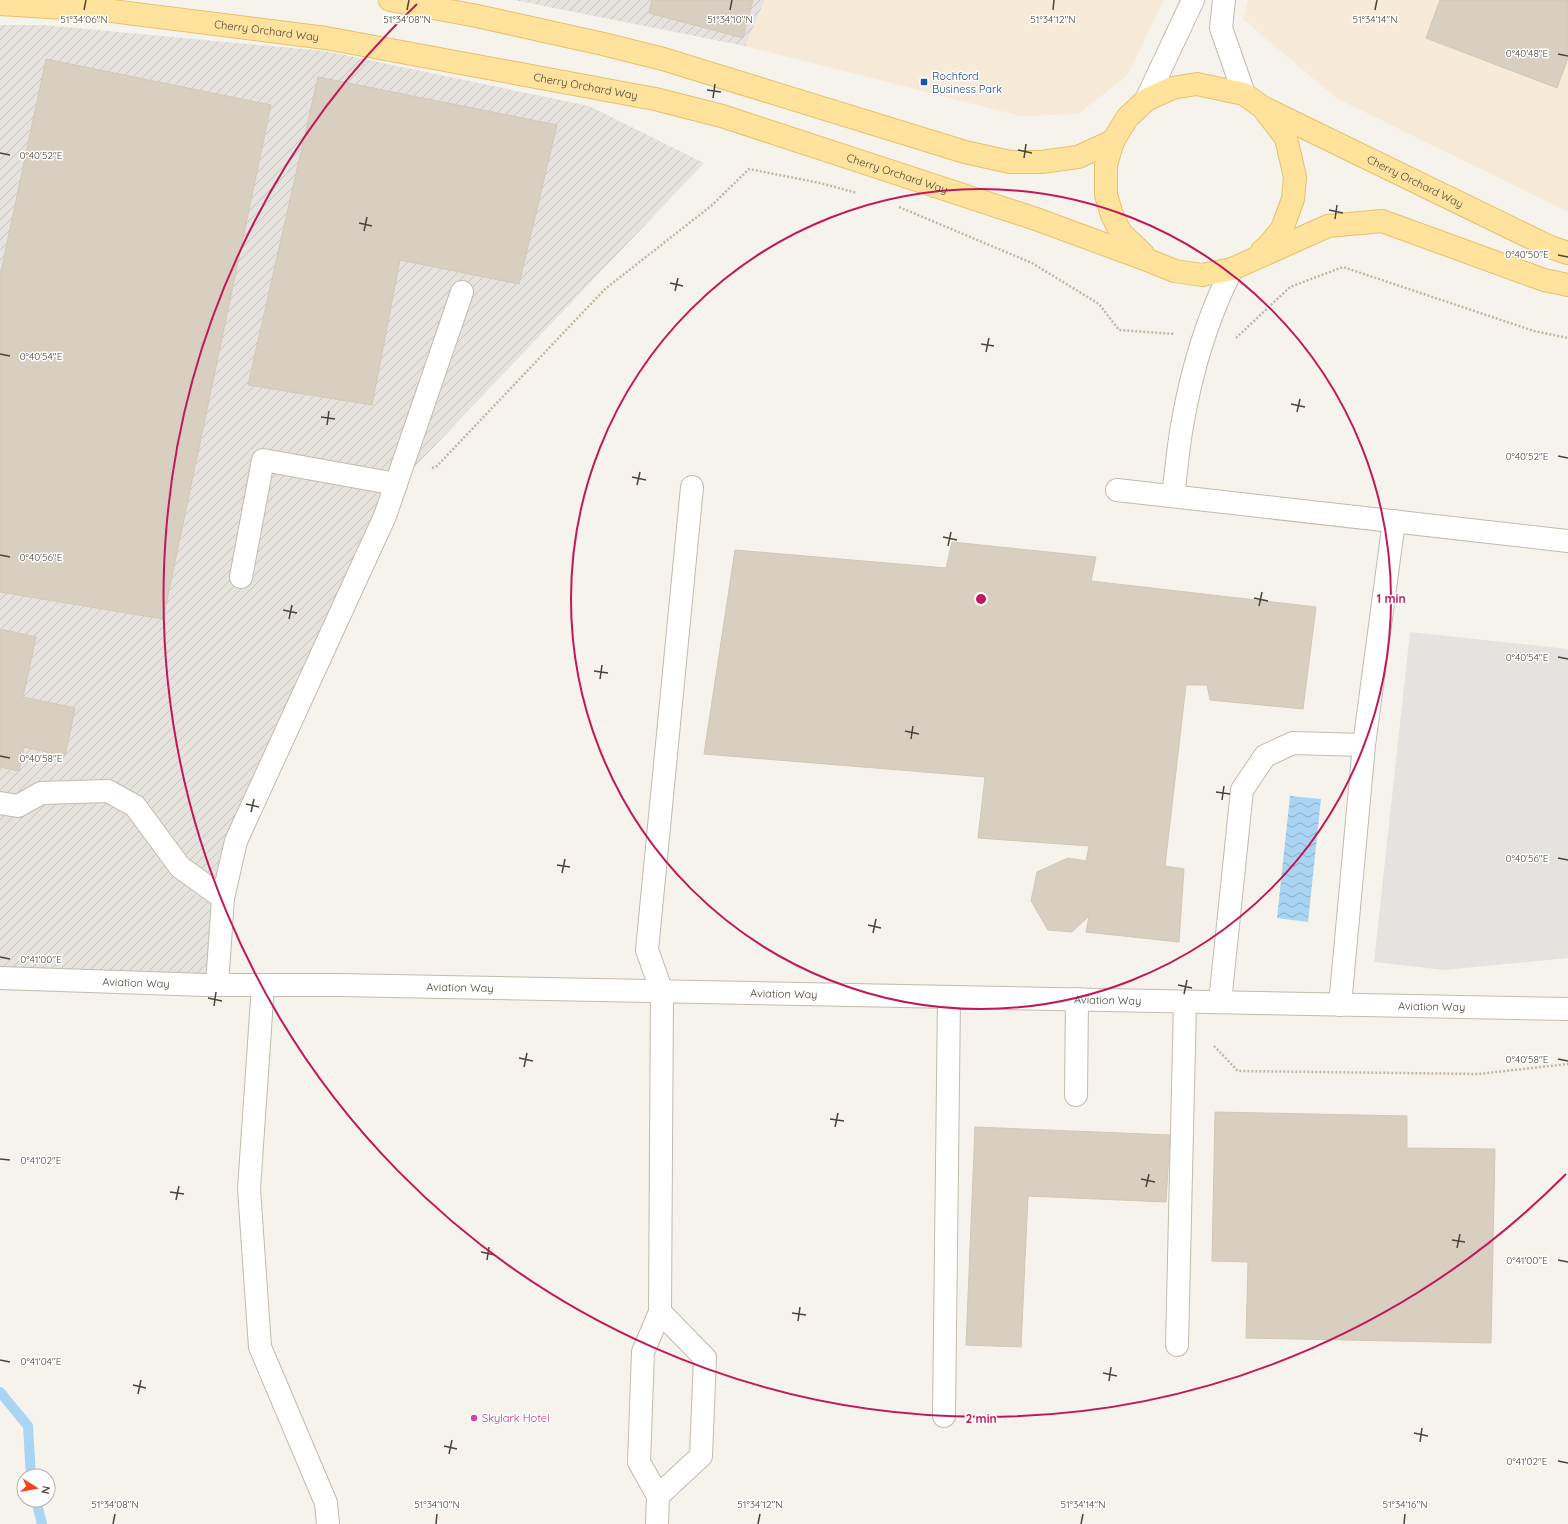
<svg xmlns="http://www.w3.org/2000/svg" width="1568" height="1524" viewBox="0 0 1568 1524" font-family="Quicksand,sans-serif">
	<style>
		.commercial { fill: #f7ead8 }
		.industrial { fill: url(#industrial-furrows) }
		.parking { fill: #e5e3e0 }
		.water { fill: url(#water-waves) }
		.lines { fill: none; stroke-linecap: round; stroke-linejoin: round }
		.stream { stroke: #a9d4f2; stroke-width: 10 }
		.building { fill: #d8cfc1; stroke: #d3c7b4 }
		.minor-casing { stroke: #c2bbae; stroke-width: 24 }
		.major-casing { stroke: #e6c16a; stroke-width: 24 }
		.path { stroke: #c4b79f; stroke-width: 2.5; stroke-dasharray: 2 2; stroke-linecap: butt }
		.minor { stroke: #fff; stroke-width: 22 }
		.major { stroke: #ffe39c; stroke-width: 22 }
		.ticks { fill: none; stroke: #4b4439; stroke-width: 1.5 }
		.ring { fill: none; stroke: #c2185b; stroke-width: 2 }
		.transit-dot { fill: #1a4fb4; stroke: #fff; stroke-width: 1.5 }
		.hotel-dot { fill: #d1479c; stroke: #fff; stroke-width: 1.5 }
		.labels { text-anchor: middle; stroke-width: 3; stroke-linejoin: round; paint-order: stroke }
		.street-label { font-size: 11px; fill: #4b4439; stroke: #fff }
		.transit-label { font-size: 11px; fill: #164399; stroke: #fff; text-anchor: start }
		.hotel-label { font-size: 11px; fill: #b23c85; stroke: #fff; text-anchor: start }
		.ticks-label { font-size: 10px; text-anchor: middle; fill: #4b4439; stroke: #fff; stroke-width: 3; stroke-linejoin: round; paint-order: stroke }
		.centre { fill: #c2185b; stroke: #fff; stroke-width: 2 }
		.ring-label { font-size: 12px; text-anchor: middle; font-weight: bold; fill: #c2185b; stroke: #fff; stroke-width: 3; stroke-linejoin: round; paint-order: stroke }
	</style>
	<defs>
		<pattern id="industrial-furrows" width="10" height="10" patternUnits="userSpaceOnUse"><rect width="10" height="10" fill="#e6e2dd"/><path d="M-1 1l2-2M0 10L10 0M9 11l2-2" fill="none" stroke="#c7c3be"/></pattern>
		<pattern id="water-waves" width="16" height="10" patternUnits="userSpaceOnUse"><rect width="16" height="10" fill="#a9d4f2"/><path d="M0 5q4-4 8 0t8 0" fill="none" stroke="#8caec5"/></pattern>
	</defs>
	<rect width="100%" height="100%" fill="#f6f3ec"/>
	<g class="commercial">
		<path d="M765 0H1164L1127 76 1078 114 1021 116 745 46Z"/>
		<path d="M1248 0H1568V212L1336 98 1243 19Z"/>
	</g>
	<g class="industrial">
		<path d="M514 0H765L745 46Z"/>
		<path d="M0 25H43L325 51 589 106 704 163 408 474 221 864 206 985 0 978Z"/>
	</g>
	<path class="parking" d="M1410 632 1568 649V958L1444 970 1374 962Z"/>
	<path class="water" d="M1290 796 1321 799 1308 922 1277 918Z"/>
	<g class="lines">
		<g class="stream">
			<path d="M0 1392 28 1426 31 1476"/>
			<path d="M36 1500 42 1524"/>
		</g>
	</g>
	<g class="building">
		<path d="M652 0H753L743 38 649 13Z"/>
		<path d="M1440 0H1568V58L1557 88 1426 38Z"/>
		<path d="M46 59 271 105 163 619 0 592V276Z"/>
		<path d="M318 77 557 125 519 284 400 260 372 405 248 385Z"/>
		<path d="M952 542 1096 557 1091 581 1316 607 1303 709 1210 700 1207 685H1186L1165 866 1184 869 1179 942 1086 932 1089 916 1072 932 1048 930 1031 901 1037 872 1068 858 1086 861 1089 846 978 838 985 777 704 754 735 550 946 568Z"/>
		<path d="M0 629 36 637 23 697 75 708 65 756 24 747 19 771 0 767Z"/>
		<path d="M1215 1112 1407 1116V1148L1495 1149 1491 1343 1246 1338 1248 1262 1212 1261Z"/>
		<path d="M975 1127 1170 1135 1166 1202 1028 1196 1021 1347 966 1345Z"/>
	</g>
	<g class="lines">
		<defs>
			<g id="minor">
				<path d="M1224 0 1221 28 1244 94"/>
				<path d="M1146 100 1193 0"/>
				<path d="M1117 490 1568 541"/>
				<path d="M1173 496C1176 473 1178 449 1182 426 1191 373 1207 318 1232 269"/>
				<path d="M241 577 263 460 396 484"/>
				<path d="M0 803 18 806 41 793 108 791 135 806 180 867 223 898"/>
				<path id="s1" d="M0 978 206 985H339L1568 1009"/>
				<path d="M217 985 223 898 236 841 385 516 462 292"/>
				<path d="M263 985 249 1189 260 1347 326 1503 328 1524"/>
				<path d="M1220 1002 1242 790 1265 756 1293 743 1364 745"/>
				<path d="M1340 1005 1364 745 1394 521"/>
				<path d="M1076 1095 1077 999"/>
				<path d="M1177 1345 1185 1002"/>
				<path d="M944 1416 949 997"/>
				<path d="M658 1496 701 1456 705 1358 660 1312"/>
				<path d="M657 1524 658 1496 639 1462 643 1352 660 1312 662 992 647 950 692 487"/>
			</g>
			<g id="major">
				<path d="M390 0 477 16 603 44 663 59 965 152 1010 162H1041L1078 157 1113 141"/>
				<path id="s2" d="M0 4 112 11 326 38 655 99 722 116 1036 219 1150 261 1175 271 1202 275 1232 269 1328 226 1382 221 1544 280 1568 285"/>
				<path d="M1262 251 1268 246 1282 229 1293 199 1295 177 1286 138 1266 112"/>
				<path id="s3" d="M1143 254 1121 233 1112 215 1106 195V165L1113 141 1127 118 1146 100 1172 88 1197 84 1244 94 1262 107 1550 247 1568 253"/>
			</g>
		</defs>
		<use href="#minor" class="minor-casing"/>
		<use href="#major" class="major-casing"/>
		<g class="path">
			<path d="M899 207 1032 263 1099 304 1119 330 1175 334"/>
			<path d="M1236 338 1290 287 1343 267 1534 331 1568 338"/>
			<path d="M432 468 437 466 605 289 711 206 749 169 820 183 857 193"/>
			<path d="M1214 1046 1238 1071 1478 1074 1568 1064"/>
		</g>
		<use href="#minor" class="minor"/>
		<use href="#major" class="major"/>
	</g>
	<path class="ticks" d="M84 10 86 0M407 10 409 0M730 10 732 0M1053 10 1054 0M1375 10 1377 0M1558 54 1568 56M707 90 721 92M713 98 715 84M1018 150 1032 153M0 153 10 155M1024 158 1026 144M1329 210 1343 213M1335 219 1337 205M359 223 372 226M364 231 367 217M1558 255 1568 257M670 283 683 286M675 291 678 278M981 344 994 346M986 352 989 338M0 354 10 356M1291 404 1305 407M1297 412 1300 399M321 417 335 419M327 425 329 411M1558 456 1568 458M632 477 646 480M637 485 640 472M943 537 957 540M948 546 951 532M0 555 10 557M1254 598 1268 601M1259 606 1262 592M283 610 297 613M289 619 292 605M1558 657 1568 659M594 671 608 673M600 679 602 665M905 731 919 734M911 739 913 726M0 756 10 758M1216 792 1230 794M1222 800 1224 786M246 804 259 807M251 812 254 799M1558 858 1568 860M557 865 570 867M562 873 565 859M868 925 881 928M873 933 876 919M0 957 10 959M1178 985 1192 988M1184 994 1187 980M208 998 222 1001M214 1006 216 992M519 1058 533 1061M1558 1059 1568 1061M524 1067 527 1053M830 1119 844 1121M835 1127 838 1113M0 1159 10 1160M1141 1179 1155 1182M1146 1187 1149 1174M170 1192 184 1194M176 1200 179 1186M1452 1240 1465 1242M1457 1248 1460 1234M481 1252 495 1255M487 1260 489 1247M1558 1260 1568 1262M792 1313 806 1315M798 1321 800 1307M0 1360 10 1362M1103 1373 1117 1376M1109 1381 1111 1367M133 1385 146 1388M138 1394 141 1380M1414 1433 1428 1436M1420 1442 1422 1428M444 1446 457 1449M449 1454 452 1440M1558 1461 1568 1463M113 1524 115 1514M436 1524 437 1514M758 1524 760 1514M1081 1524 1083 1514M1404 1524 1405 1514"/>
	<g class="ring">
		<circle cx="981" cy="599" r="410"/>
		<path d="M1566 1174A820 820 0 1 1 417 4"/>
	</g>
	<rect class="transit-dot" x="920" y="78" width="8" height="8" rx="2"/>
	<circle class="hotel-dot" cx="474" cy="1418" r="4"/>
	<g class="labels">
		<g class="street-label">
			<text dy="4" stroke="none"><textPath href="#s2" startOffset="268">Cherry Orchard Way</textPath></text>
			<text dy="4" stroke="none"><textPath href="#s2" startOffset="592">Cherry Orchard Way</textPath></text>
			<text dy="4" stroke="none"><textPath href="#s2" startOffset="916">Cherry Orchard Way</textPath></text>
			<text dy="4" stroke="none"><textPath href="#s3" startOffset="474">Cherry Orchard Way</textPath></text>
			<text dy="4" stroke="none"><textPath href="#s1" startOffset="136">Aviation Way</textPath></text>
			<text dy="4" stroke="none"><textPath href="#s1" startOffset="460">Aviation Way</textPath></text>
			<text dy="4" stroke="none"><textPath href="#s1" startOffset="784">Aviation Way</textPath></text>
			<text dy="4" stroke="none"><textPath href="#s1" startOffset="1108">Aviation Way</textPath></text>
			<text dy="4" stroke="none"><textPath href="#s1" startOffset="1432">Aviation Way</textPath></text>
		</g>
		<g class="transit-label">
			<text x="932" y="80">Rochford<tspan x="932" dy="13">Business Park</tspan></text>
		</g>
		<g class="hotel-label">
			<text x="482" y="1422">Skylark Hotel</text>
		</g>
	</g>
	<g class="ticks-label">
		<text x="84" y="23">51°34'06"N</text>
		<text x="407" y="23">51°34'08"N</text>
		<text x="730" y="23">51°34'10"N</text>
		<text x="1053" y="23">51°34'12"N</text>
		<text x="1375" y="23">51°34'14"N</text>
		<text x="1527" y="57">0°40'48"E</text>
		<text x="41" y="159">0°40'52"E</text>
		<text x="1527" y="258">0°40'50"E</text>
		<text x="41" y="360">0°40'54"E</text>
		<text x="1527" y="460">0°40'52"E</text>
		<text x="41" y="561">0°40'56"E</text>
		<text x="1527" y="661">0°40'54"E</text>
		<text x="41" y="762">0°40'58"E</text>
		<text x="1527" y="862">0°40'56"E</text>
		<text x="41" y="963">0°41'00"E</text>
		<text x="1527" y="1063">0°40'58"E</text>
		<text x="41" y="1164">0°41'02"E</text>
		<text x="1527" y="1264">0°41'00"E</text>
		<text x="41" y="1365">0°41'04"E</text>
		<text x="1527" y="1465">0°41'02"E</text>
		<text x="115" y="1508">51°34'08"N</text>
		<text x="437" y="1508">51°34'10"N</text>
		<text x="760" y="1508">51°34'12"N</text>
		<text x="1083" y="1508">51°34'14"N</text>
		<text x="1405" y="1508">51°34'16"N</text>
	</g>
	<circle cx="981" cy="599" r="6" class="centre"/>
	<g class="ring-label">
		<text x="1391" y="603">1 min</text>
		<text x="981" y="1423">2 min</text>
	</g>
	<g transform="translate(36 1488) rotate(101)"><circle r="19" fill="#ffffff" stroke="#b7b4b0"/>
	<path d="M0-3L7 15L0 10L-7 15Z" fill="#fc3f1d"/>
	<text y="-6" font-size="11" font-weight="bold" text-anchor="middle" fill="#4b4439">N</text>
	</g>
</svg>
